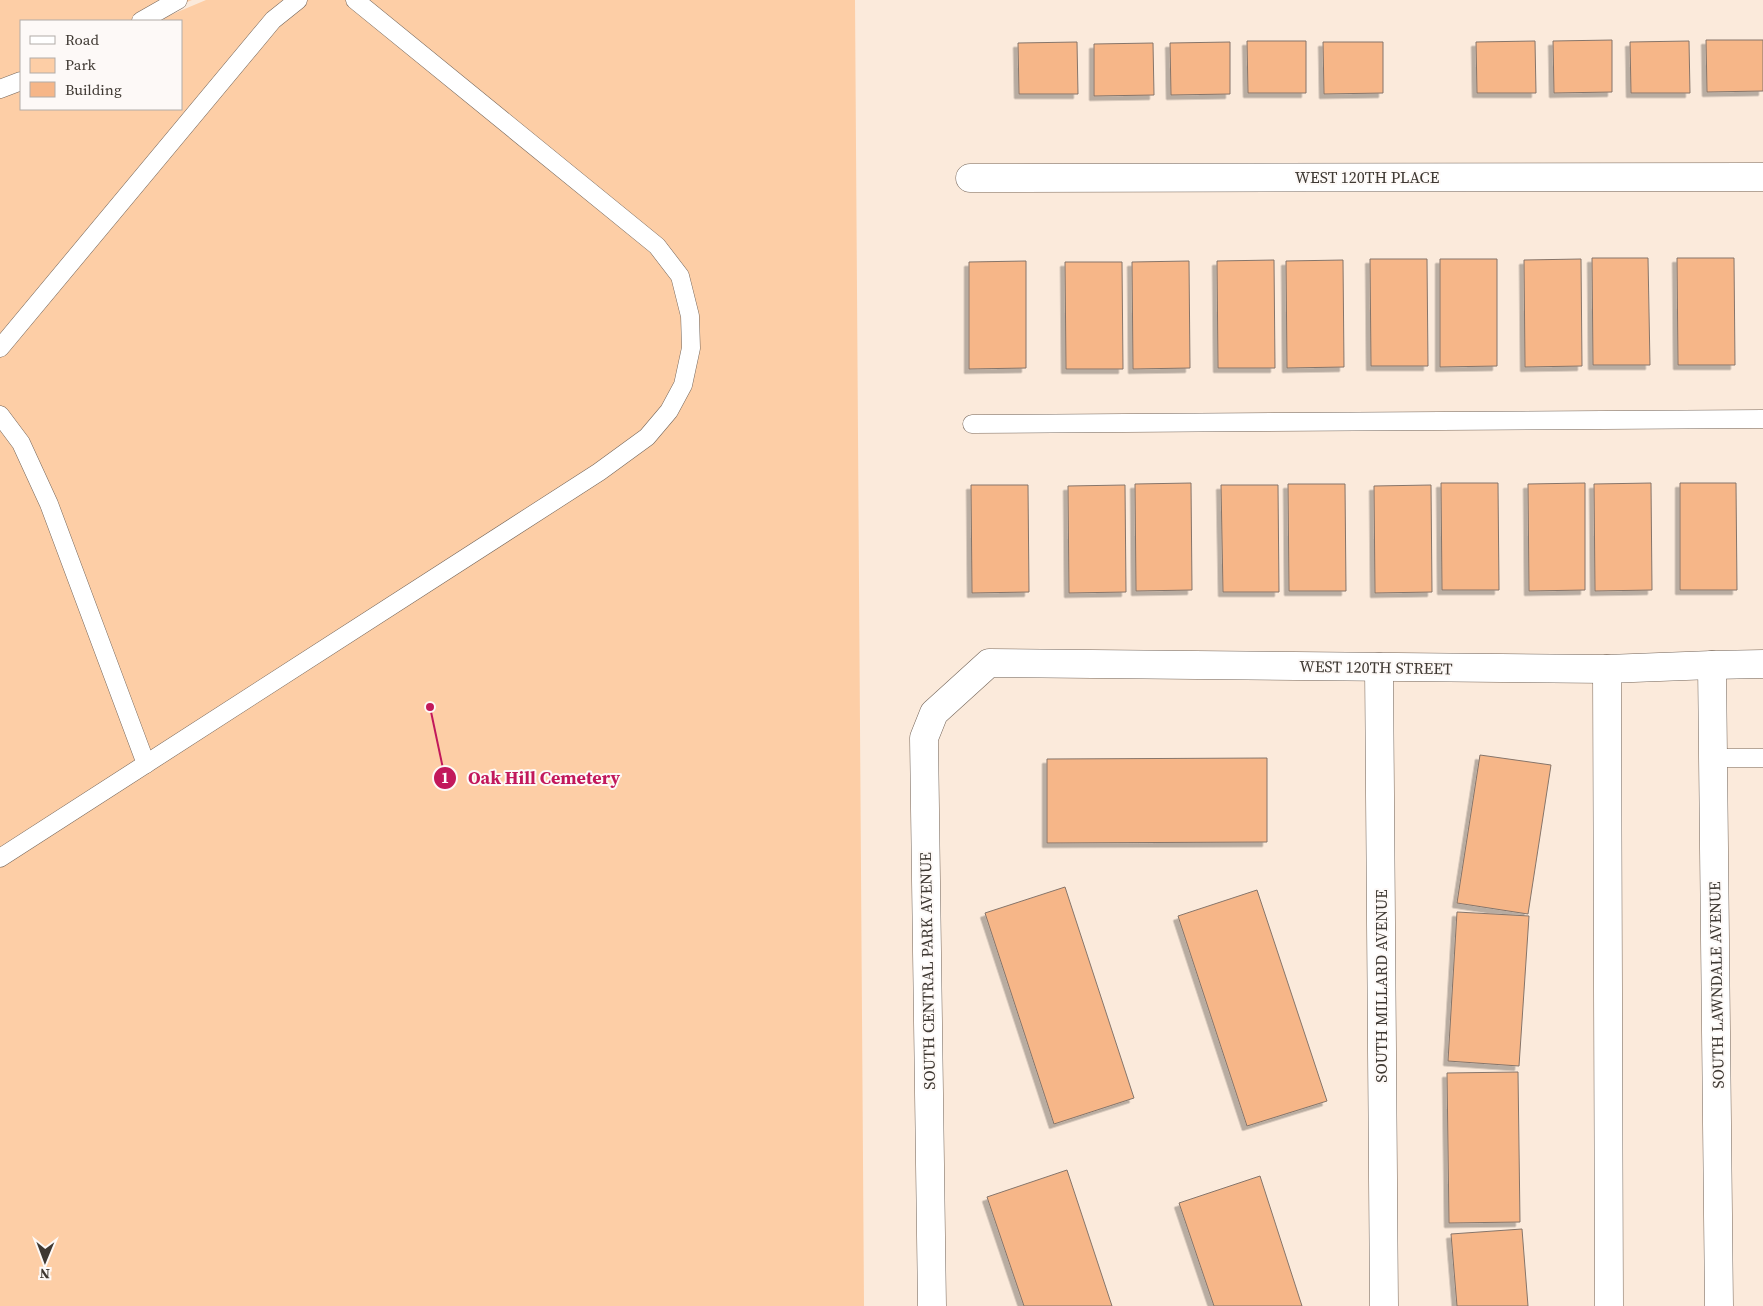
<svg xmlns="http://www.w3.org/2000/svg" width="1763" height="1306" viewBox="0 0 1763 1306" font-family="'Source Serif 4',serif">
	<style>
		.green { fill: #fdcea6 }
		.building { fill: #f6b688; stroke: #86756a; filter: url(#shadow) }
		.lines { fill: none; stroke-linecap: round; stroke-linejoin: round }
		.lane-casing { stroke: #746559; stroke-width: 19 }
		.street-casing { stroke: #746559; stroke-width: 29 }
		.lane { stroke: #fff; stroke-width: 18 }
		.street { stroke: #fff; stroke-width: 28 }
		.labels { text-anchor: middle; stroke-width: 4; stroke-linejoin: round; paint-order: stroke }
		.street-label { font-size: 16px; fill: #3e3832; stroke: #fdf9f7 }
		.leader { fill: none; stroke: #c2185b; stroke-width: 2 }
		.callout-dot { fill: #c2185b; stroke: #fdf9f7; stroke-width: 2 }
		.mark-label { font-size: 15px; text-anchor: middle; font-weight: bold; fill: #fff }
		.callout-label { font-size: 18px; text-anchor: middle; font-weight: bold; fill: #c2185b; stroke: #fdf9f7; stroke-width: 4; stroke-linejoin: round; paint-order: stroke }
	</style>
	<defs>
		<filter id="shadow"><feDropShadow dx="-4.5" dy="4.5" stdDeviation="0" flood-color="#0004"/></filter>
	</defs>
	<rect width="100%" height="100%" fill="#fbeadb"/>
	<g class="green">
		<path d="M0 0H192L141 21H21V74L0 84Z"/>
		<path d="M206 0H855L864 1306H0V87L21 78V109H181V21H156Z"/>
	</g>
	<g class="building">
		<path d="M1612 40V92L1554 93 1553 41Z"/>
		<path d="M1706 40H1763V91L1707 92Z"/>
		<path d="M1247 41H1306V93H1248Z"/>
		<path d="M1535 41 1536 93H1477L1476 42Z"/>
		<path d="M1689 41 1690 93H1631L1630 42Z"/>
		<path d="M1077 42 1078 94H1019L1018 43Z"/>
		<path d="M1230 42V94L1171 95 1170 43Z"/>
		<path d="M1323 42H1383V93L1324 94Z"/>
		<path d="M1153 43 1154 95 1094 96V44Z"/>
		<path d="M1592 258H1648L1650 365H1593Z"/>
		<path d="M1677 258H1734L1735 365H1678Z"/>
		<path d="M1370 259H1427L1428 366H1371Z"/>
		<path d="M1440 259H1497V366L1440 367Z"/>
		<path d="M1581 259 1582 366 1525 367 1524 260Z"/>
		<path d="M1274 260 1275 368H1218L1217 261Z"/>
		<path d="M1343 260 1344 367 1287 368 1286 261Z"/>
		<path d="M1026 261V368L969 369V262Z"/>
		<path d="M1189 261 1190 368 1133 369 1132 262Z"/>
		<path d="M1065 262H1122L1123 369H1066Z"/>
		<path d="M1191 483 1192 590 1136 591 1135 484Z"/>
		<path d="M1441 483H1498L1499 590H1442Z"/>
		<path d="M1585 483V590L1529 591 1528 484Z"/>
		<path d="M1651 483 1652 590 1595 591 1594 484Z"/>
		<path d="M1680 483H1736L1737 590H1680Z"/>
		<path d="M1288 484H1345L1346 591H1289Z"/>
		<path d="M971 485H1028L1029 592 972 593Z"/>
		<path d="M1125 485 1126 592 1069 593 1068 486Z"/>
		<path d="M1221 485H1278L1279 592H1223Z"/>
		<path d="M1431 485 1432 592 1375 593 1374 486Z"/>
		<path d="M1480 755 1551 765 1528 914 1457 903Z"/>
		<path d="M1267 758V842L1047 843V759Z"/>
		<path d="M1065 887 1134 1098 1054 1124 985 913Z"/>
		<path d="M1257 890 1327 1101 1247 1126 1178 916Z"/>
		<path d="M1457 912 1529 916 1519 1066 1448 1061Z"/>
		<path d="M1518 1072 1520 1222 1449 1223 1447 1073Z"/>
		<path d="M1067 1170 1112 1306H1024L987 1197Z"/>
		<path d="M1260 1176 1302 1306H1214L1179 1203Z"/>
		<path d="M1522 1229 1528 1306H1457L1451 1234Z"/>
	</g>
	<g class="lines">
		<defs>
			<g id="lane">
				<path d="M141 21 178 0"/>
				<path d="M0 89 21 81"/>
				<path d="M0 348 273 20 298 0"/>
				<path d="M0 415 21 443 49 504 146 764"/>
				<path d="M972 424 1763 419"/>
				<path d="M1714 758H1763"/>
				<path d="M0 858 599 472 647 437 669 411 683 385 691 348 690 316 680 276 657 246 355 0"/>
			</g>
			<g id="street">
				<path d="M970 178 1763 177"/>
				<path d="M1712 665 1719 1306"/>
				<path d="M1379 667 1384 1306"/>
				<path d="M1607 669 1609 1306"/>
				<path d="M932 1306 924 738 934 713 989 663 1607 669 1712 665 1763 664"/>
			</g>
		</defs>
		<use href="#lane" class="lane-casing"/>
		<use href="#street" class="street-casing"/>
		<use href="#lane" class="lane"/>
		<use href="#street" class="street"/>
	</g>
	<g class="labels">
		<g class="street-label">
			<text x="1367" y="183">WEST 120TH PLACE</text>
			<text transform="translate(1376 667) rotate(1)" y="6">WEST 120TH STREET</text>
			<text transform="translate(927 971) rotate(-91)" y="6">SOUTH CENTRAL PARK AVENUE</text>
			<text transform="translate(1716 985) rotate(-91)" y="6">SOUTH LAWNDALE AVENUE</text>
			<text transform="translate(1381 986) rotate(-90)" y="6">SOUTH MILLARD AVENUE</text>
		</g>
	</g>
	<path class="leader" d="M430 707L445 778"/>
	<g class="callout-dot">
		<circle cx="430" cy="707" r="5"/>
		<circle cx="445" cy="778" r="12"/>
	</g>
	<g class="mark-label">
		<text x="445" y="783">1</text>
	</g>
	<g class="callout-label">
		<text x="544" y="784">Oak Hill Cemetery</text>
	</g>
	<rect x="20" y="20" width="162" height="90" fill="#fdf9f7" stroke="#b1aca8"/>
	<rect x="30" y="36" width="25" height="8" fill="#ffffff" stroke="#b1aca8"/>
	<text x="65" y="45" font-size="15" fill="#3e3832">Road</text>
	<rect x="30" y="58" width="25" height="15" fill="#fdcea6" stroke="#b1aca8"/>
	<text x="65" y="70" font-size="15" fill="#3e3832">Park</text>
	<rect x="30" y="82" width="25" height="15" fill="#f6b688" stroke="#b1aca8"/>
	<text x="65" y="95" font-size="15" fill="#3e3832">Building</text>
	<g transform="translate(45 1261) rotate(181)" stroke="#fdf9f7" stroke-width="4" paint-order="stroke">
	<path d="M0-4L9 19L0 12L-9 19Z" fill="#3e3832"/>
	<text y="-8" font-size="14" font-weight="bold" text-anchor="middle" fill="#3e3832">N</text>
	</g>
</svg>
